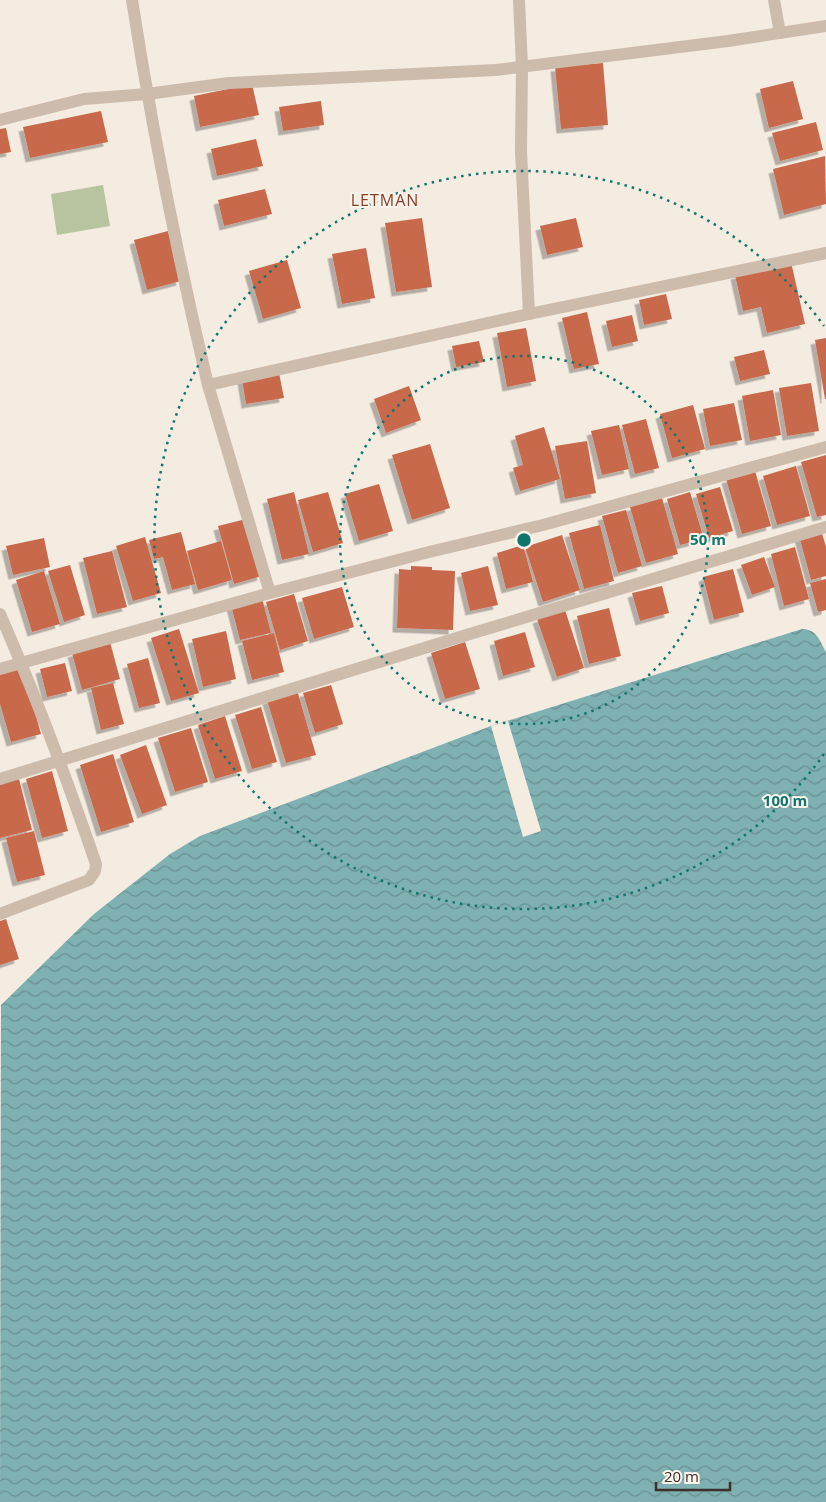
<svg xmlns="http://www.w3.org/2000/svg" width="826" height="1502" viewBox="0 0 826 1502" font-family="'Open Sans',sans-serif">
	<style>
		.pitch { fill: #b8c4a0 }
		.water { fill: url(#water-waves) }
		.pier { fill: #f4ebe1 }
		.building { fill: #c8694b; filter: url(#shadow) }
		.lines { fill: none; stroke-linecap: round; stroke-linejoin: round }
		.minor { stroke: #cdbbac; stroke-width: 12 }
		.ring { fill: none; stroke: #0f766e; stroke-width: 2.5; stroke-dasharray: 2.5 5 }
		.labels { text-anchor: middle; stroke-width: 4; stroke-linejoin: round; paint-order: stroke }
		.quarter-label { font-size: 16px; letter-spacing: 1px; fill: #8c3b22; stroke: #fbf5ee }
		.centre { fill: #0f766e; stroke: #fbf5ee; stroke-width: 2.5 }
		.ring-label { font-size: 15px; text-anchor: middle; font-weight: bold; fill: #0f766e; stroke: #fbf5ee; stroke-width: 4; stroke-linejoin: round; paint-order: stroke }
	</style>
	<defs>
		<pattern id="water-waves" width="16" height="10" patternUnits="userSpaceOnUse" patternTransform="scale(1.25)"><rect width="16" height="10" fill="#7fb0b2"/><path d="M0 5q4-4 8 0t8 0" fill="none" stroke="#699091"/></pattern>
		<filter id="shadow"><feDropShadow dx="-4.5" dy="4.5" stdDeviation="0" flood-color="#0004"/></filter>
	</defs>
	<rect width="100%" height="100%" fill="#f4ebe1"/>
	<path class="pitch" d="M103 185 110 226 57 235 51 194Z"/>
	<path class="water" d="M802 629C818 630 819 640 826 652V1502H0L1 1005 94 914 170 854 200 836 491 726Z"/>
	<path class="pier" d="M508 721 541 831 523 837 491 726Z"/>
	<g class="building">
		<path d="M603 63 608 125 561 129 555 67Z"/>
		<path d="M793 81 803 119 769 128 760 89Z"/>
		<path d="M252 84 259 115 200 127 194 96Z"/>
		<path d="M321 101 324 125 283 131 279 107Z"/>
		<path d="M101 111 108 142 30 158 23 127Z"/>
		<path d="M816 122 823 150 780 161 772 133Z"/>
		<path d="M6 128 11 152 0 154V129Z"/>
		<path d="M256 139 263 166 217 176 211 149Z"/>
		<path d="M825 156 826 204 784 215 773 169Z"/>
		<path d="M265 189 272 214 224 226 218 200Z"/>
		<path d="M422 218 432 287 396 292 385 223Z"/>
		<path d="M576 218 583 247 547 255 540 226Z"/>
		<path d="M168 231 181 281 147 290 134 240Z"/>
		<path d="M366 248 375 298 342 304 332 254Z"/>
		<path d="M287 260 301 308 263 319 249 271Z"/>
		<path d="M791 262 805 324 767 333 761 307 743 311 735 275Z"/>
		<path d="M666 294 672 319 644 325 639 300Z"/>
		<path d="M587 312 599 364 574 369 562 318Z"/>
		<path d="M632 315 638 341 612 347 606 321Z"/>
		<path d="M526 328 536 381 507 387 497 333Z"/>
		<path d="M826 338V399H825L815 340Z"/>
		<path d="M479 341 484 362 456 367 452 346Z"/>
		<path d="M764 350 770 374 740 381 734 357Z"/>
		<path d="M279 373 284 398 246 404 242 379Z"/>
		<path d="M811 383 819 431 787 436 779 388Z"/>
		<path d="M409 386 421 420 386 433 374 399Z"/>
		<path d="M773 390 781 435 750 441 742 396Z"/>
		<path d="M734 403 742 440 710 446 703 409Z"/>
		<path d="M693 405 705 449 672 458 660 414Z"/>
		<path d="M646 419 659 468 635 474 622 425Z"/>
		<path d="M619 425 629 469 602 475 591 431Z"/>
		<path d="M544 427 560 479 520 491 513 468 523 465 515 436Z"/>
		<path d="M587 441 596 493 565 499 555 446Z"/>
		<path d="M430 444 450 508 412 520 392 455Z"/>
		<path d="M826 455V515L817 517 801 462Z"/>
		<path d="M796 466 810 516 777 525 763 476Z"/>
		<path d="M755 471 771 526 742 534 726 479Z"/>
		<path d="M379 484 393 531 359 541 345 494Z"/>
		<path d="M720 487 733 531 709 538 696 494Z"/>
		<path d="M294 492 309 554 282 560 267 499Z"/>
		<path d="M328 492 343 543 313 552 298 500Z"/>
		<path d="M690 492 704 539 680 545 667 499Z"/>
		<path d="M662 498 678 554 646 563 630 507Z"/>
		<path d="M626 510 642 566 618 573 602 516Z"/>
		<path d="M246 519 262 576 234 584 218 526Z"/>
		<path d="M600 525 614 581 584 589 569 533Z"/>
		<path d="M821 530 826 547V576L811 580 799 536Z"/>
		<path d="M181 532 195 584 172 590 163 557 154 559 149 540Z"/>
		<path d="M562 535 580 590 543 602 525 547Z"/>
		<path d="M145 537 161 593 133 601 116 546Z"/>
		<path d="M44 538 50 567 13 575 6 546Z"/>
		<path d="M221 541 232 580 198 590 187 551Z"/>
		<path d="M523 545 533 582 506 589 497 553Z"/>
		<path d="M795 547 809 599 784 606 771 554Z"/>
		<path d="M112 551 127 607 97 614 83 558Z"/>
		<path d="M764 557 775 587 752 595 741 565Z"/>
		<path d="M70 565 85 615 64 622 48 571Z"/>
		<path d="M411 566 432 567V570L455 571 453 630 397 628 399 569 411 570Z"/>
		<path d="M488 566 498 605 470 611 461 573Z"/>
		<path d="M733 569 744 612 714 620 703 577Z"/>
		<path d="M44 571 60 624 32 632 16 580Z"/>
		<path d="M826 579V610L818 612 810 583Z"/>
		<path d="M662 586 669 613 640 621 632 593Z"/>
		<path d="M342 587 354 627 314 639 302 598Z"/>
		<path d="M294 594 308 641 280 650 266 602Z"/>
		<path d="M262 598 271 633 240 640 231 605Z"/>
		<path d="M609 608 621 656 589 664 577 616Z"/>
		<path d="M565 610 584 668 557 677 537 619Z"/>
		<path d="M179 629 199 693 171 701 151 638Z"/>
		<path d="M226 631 236 679 203 687 192 639Z"/>
		<path d="M525 632 535 667 503 676 494 641Z"/>
		<path d="M274 633 284 672 252 680 242 641Z"/>
		<path d="M110 642 120 679 82 690 72 653Z"/>
		<path d="M465 642 480 689 445 699 431 653Z"/>
		<path d="M148 658 160 703 139 708 127 664Z"/>
		<path d="M65 663 72 691 47 697 40 669Z"/>
		<path d="M22 665 41 734 11 742 0 704V672Z"/>
		<path d="M113 683 124 724 101 730 91 688Z"/>
		<path d="M331 685 343 724 315 733 303 693Z"/>
		<path d="M297 690 316 755 286 763 267 700Z"/>
		<path d="M261 707 277 762 252 769 235 715Z"/>
		<path d="M225 716 242 771 215 779 198 725Z"/>
		<path d="M191 728 208 782 175 792 158 738Z"/>
		<path d="M146 745 167 805 142 814 120 755Z"/>
		<path d="M113 754 134 822 101 832 80 765Z"/>
		<path d="M52 771 68 831 42 838 26 779Z"/>
		<path d="M19 779 32 830 0 838V784Z"/>
		<path d="M34 831 45 875 17 882 6 838Z"/>
		<path d="M6 919 19 959 0 965V921Z"/>
	</g>
	<g class="lines">
		<g class="minor">
			<path d="M132 0C152 129 178 258 208 385"/>
			<path d="M519 0 522 67 521 151 529 314"/>
			<path d="M774 0 780 33"/>
			<path d="M0 120 84 99 147 94 229 83 496 70 728 41 826 26"/>
			<path d="M270 593 208 385 529 314 826 253"/>
			<path d="M0 614C36 696 67 779 96 864L95 871 89 880 0 914"/>
			<path d="M0 669 270 593 429 552 543 525 826 447"/>
			<path d="M0 779 473 633 826 527"/>
		</g>
	</g>
	<g class="ring">
		<circle cx="524" cy="540" r="184"/>
		<path d="M824 754A369 369 0 1 1 824 326"/>
	</g>
	<g class="labels">
		<g class="quarter-label">
			<text x="385" y="206">LETMAN</text>
		</g>
	</g>
	<circle cx="524" cy="540" r="8" class="centre"/>
	<g class="ring-label">
		<text x="708" y="545">50 m</text>
		<text x="785" y="806">100 m</text>
	</g>
	<path d="M656 1482v8h74v-8" fill="none" stroke="#3b302b" stroke-width="2.5"/>
	<text x="664" y="1482" font-size="15" fill="#3b302b" stroke="#fbf5ee" stroke-width="4" paint-order="stroke">20 m</text>
</svg>
